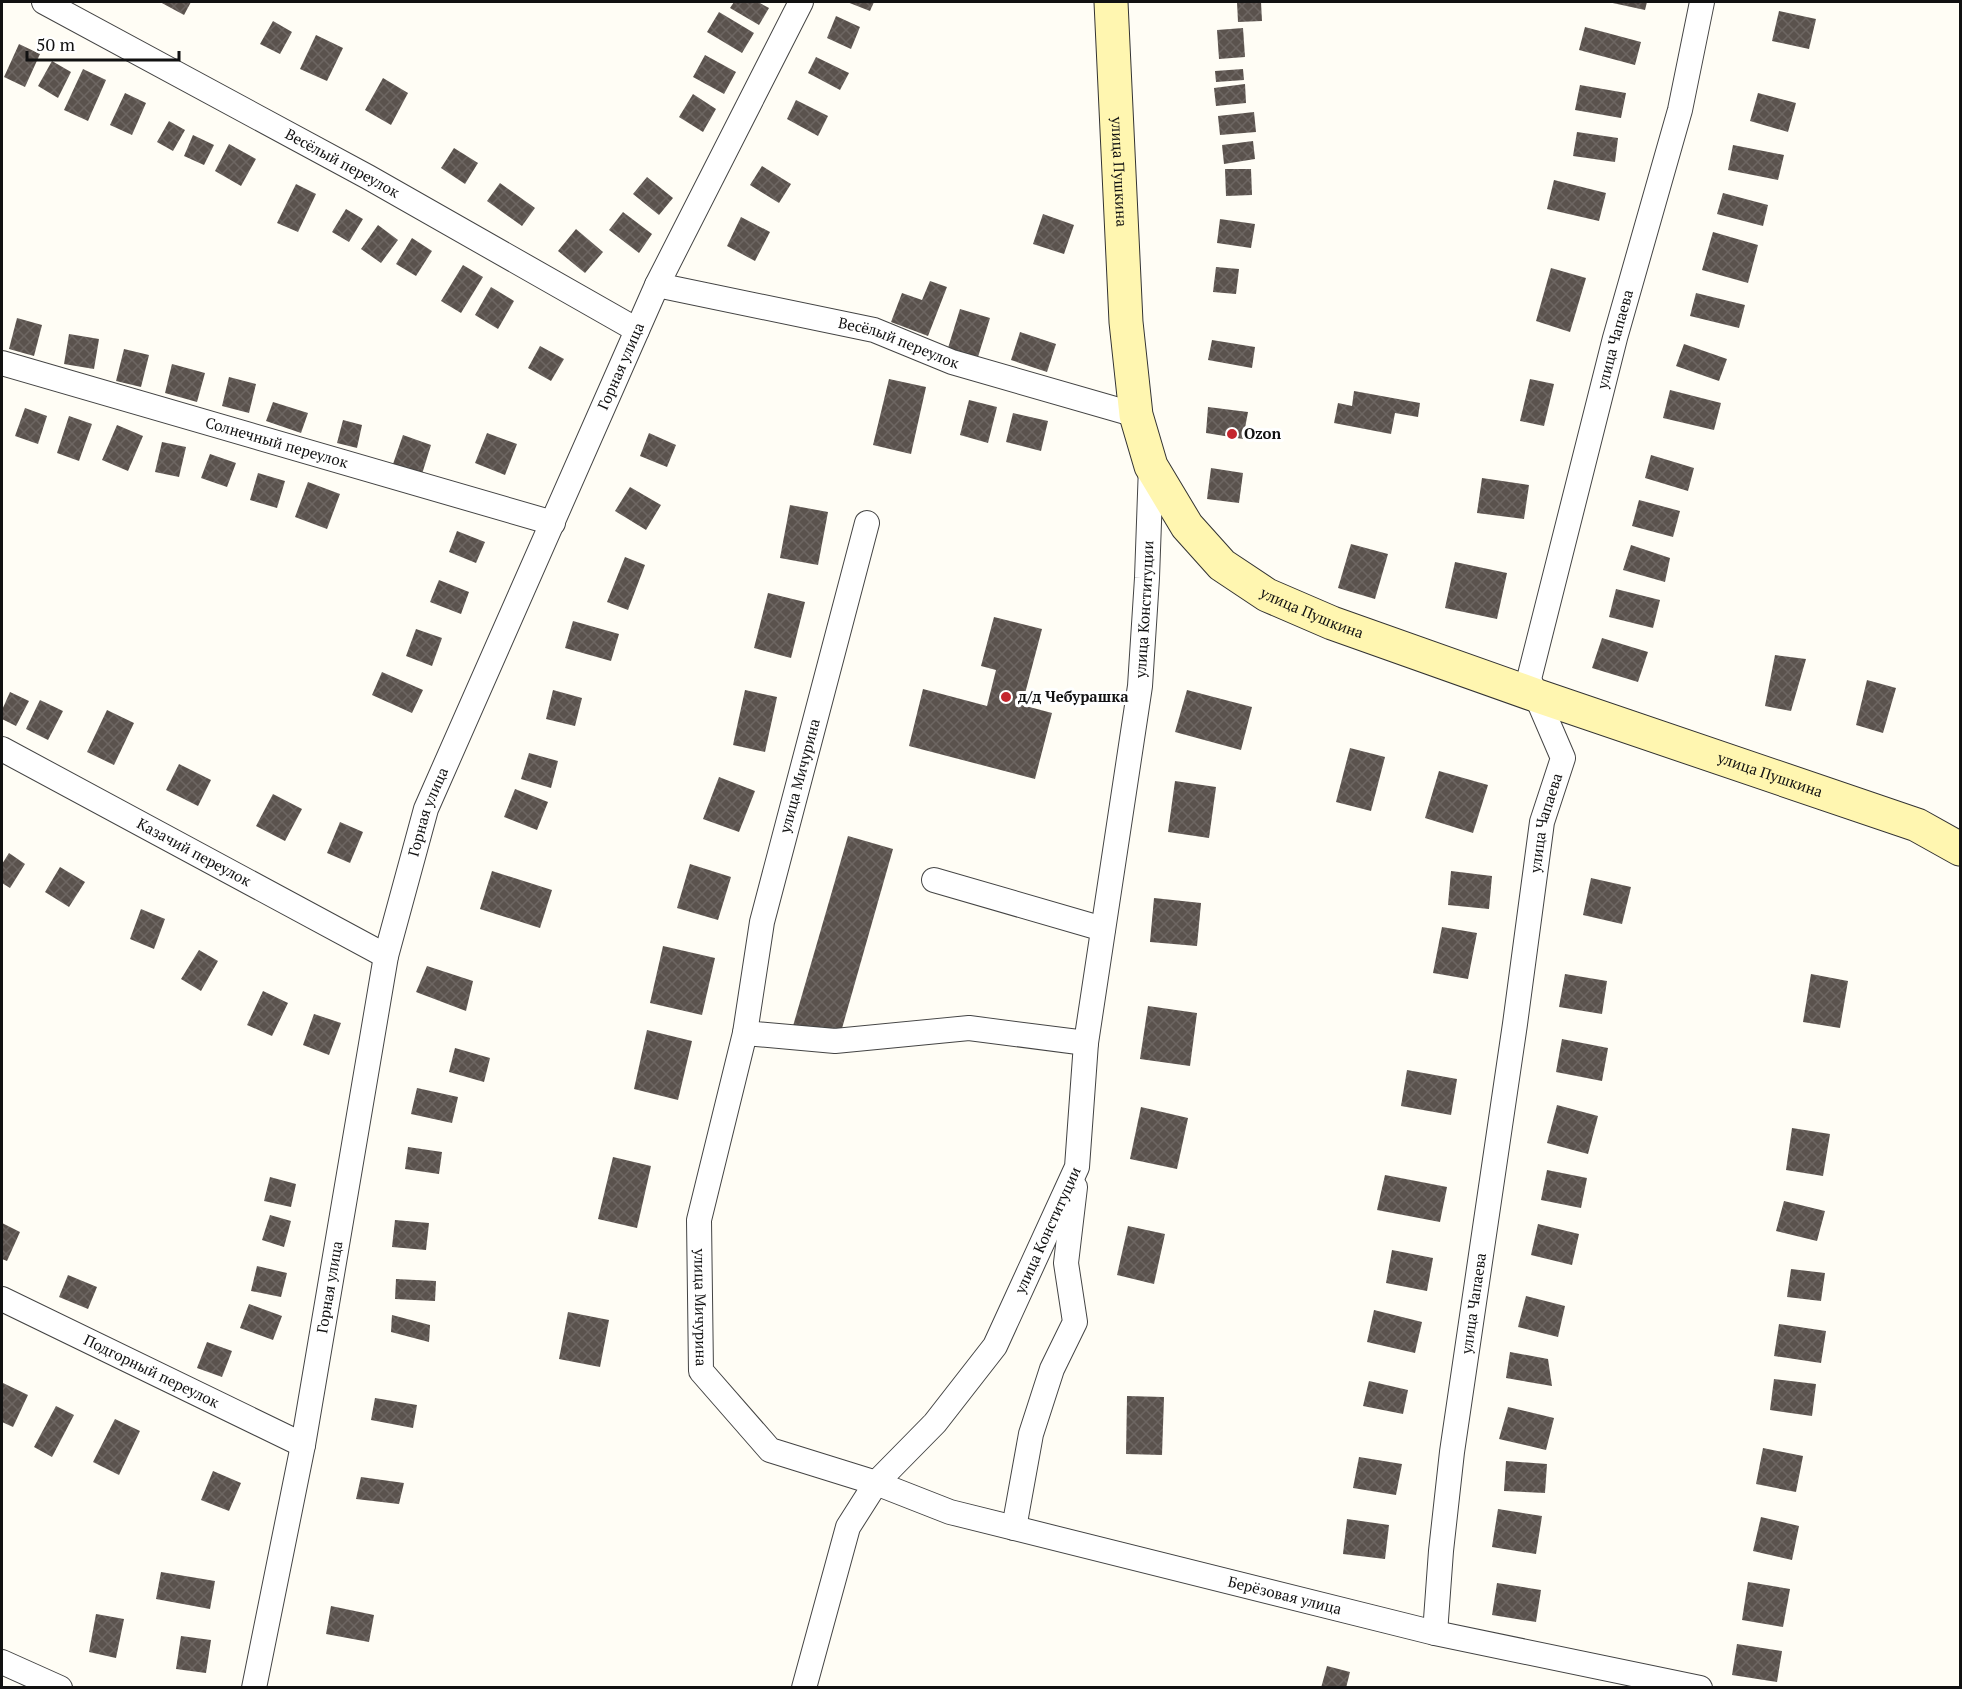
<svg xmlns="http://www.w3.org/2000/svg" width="1962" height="1689" viewBox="0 0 1962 1689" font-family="'PT Serif',serif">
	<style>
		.building { fill: url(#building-cross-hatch) }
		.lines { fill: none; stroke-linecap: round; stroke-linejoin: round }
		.street-casing { stroke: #444; stroke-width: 26 }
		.secondary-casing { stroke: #333; stroke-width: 35 }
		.street { stroke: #fff; stroke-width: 24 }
		.secondary { stroke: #fff6b0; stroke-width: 33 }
		.poi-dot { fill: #c4262e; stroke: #fff; stroke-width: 2 }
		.labels { text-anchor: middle; stroke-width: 6; stroke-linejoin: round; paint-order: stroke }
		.street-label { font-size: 15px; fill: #111; stroke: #fff }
		.poi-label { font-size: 15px; font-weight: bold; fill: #111; stroke: #fff; text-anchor: start }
	</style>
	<defs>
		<pattern id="building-cross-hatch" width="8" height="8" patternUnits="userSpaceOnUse" patternTransform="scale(1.5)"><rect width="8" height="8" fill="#5a524d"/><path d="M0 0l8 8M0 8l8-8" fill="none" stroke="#6d6662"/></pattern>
	</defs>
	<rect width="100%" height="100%" fill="#fffdf5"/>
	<g class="building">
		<path d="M160 2H191L184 15Z"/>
		<path d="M734 2H758L769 8 759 25 730 8Z"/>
		<path d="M847 2H874L870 11Z"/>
		<path d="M1237 2H1261L1262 21 1238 22Z"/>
		<path d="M1608 2H1647L1645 10Z"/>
		<path d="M1779 11 1816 19 1809 49 1772 41Z"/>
		<path d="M719 12 754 33 742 53 707 32Z"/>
		<path d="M836 16 860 27 851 49 827 38Z"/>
		<path d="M273 21 292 32 280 54 260 44Z"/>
		<path d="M1585 27 1641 42 1635 65 1579 50Z"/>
		<path d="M1243 28 1245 57 1219 59 1217 30Z"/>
		<path d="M316 35 343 48 327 81 300 69Z"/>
		<path d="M19 44 40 54 25 87 4 77Z"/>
		<path d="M705 55 736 72 724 94 693 77Z"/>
		<path d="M816 57 849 73 840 90 808 73Z"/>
		<path d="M52 61 71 72 58 98 38 86Z"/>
		<path d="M83 69 106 80 88 121 64 110Z"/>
		<path d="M1243 69 1244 80 1216 82 1215 71Z"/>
		<path d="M383 78 408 93 391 125 365 110Z"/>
		<path d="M1245 84 1246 103 1216 106 1214 88Z"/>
		<path d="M1580 85 1626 93 1621 118 1575 110Z"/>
		<path d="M125 93 146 103 132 135 110 125Z"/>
		<path d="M1758 93 1796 103 1788 132 1750 121Z"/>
		<path d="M693 94 716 109 703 132 679 117Z"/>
		<path d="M796 100 828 116 818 136 787 119Z"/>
		<path d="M1254 112 1256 132 1220 135 1218 116Z"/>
		<path d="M169 121 185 130 173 151 157 142Z"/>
		<path d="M1577 132 1618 138 1615 162 1573 156Z"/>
		<path d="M193 135 214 145 204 165 184 156Z"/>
		<path d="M1253 141 1255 159 1224 164 1222 145Z"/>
		<path d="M229 144 256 159 241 186 215 171Z"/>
		<path d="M1733 145 1784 155 1778 180 1728 170Z"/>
		<path d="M454 148 478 163 465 184 441 168Z"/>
		<path d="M762 166 791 184 779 203 750 185Z"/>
		<path d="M1225 169H1251L1252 195 1226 196Z"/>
		<path d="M647 177 673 198 659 215 633 194Z"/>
		<path d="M1554 180 1606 193 1599 221 1547 209Z"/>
		<path d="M500 183 535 208 522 226 487 201Z"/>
		<path d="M296 184 316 194 298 232 277 223Z"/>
		<path d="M1723 193 1768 205 1763 226 1717 214Z"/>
		<path d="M346 209 363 219 349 242 332 232Z"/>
		<path d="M623 212 652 234 639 253 609 230Z"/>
		<path d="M1043 214 1074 225 1064 254 1033 244Z"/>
		<path d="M741 217 770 232 755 261 727 246Z"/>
		<path d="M1220 219 1255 224 1251 248 1217 243Z"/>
		<path d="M378 225 398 240 381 263 361 249Z"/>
		<path d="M576 229 603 252 585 273 558 251Z"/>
		<path d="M1713 232 1758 245 1748 283 1702 270Z"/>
		<path d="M412 238 432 251 416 276 396 264Z"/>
		<path d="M463 265 483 277 461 313 441 301Z"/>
		<path d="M1216 267 1239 269 1236 294 1213 292Z"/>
		<path d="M1551 268 1586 278 1570 332 1536 321Z"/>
		<path d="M930 281 947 287 928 336 891 322 902 293 922 300Z"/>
		<path d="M491 287 514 301 498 329 475 315Z"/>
		<path d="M1696 293 1745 305 1739 328 1690 316Z"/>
		<path d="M960 309 990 318 978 357 948 348Z"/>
		<path d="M17 318 42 325 34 356 9 349Z"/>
		<path d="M1020 332 1056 344 1047 372 1011 360Z"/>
		<path d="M69 334 99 339 94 369 64 364Z"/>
		<path d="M1212 340 1255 347 1252 368 1208 360Z"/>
		<path d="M1684 344 1727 359 1719 381 1676 366Z"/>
		<path d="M540 346 564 359 551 381 528 368Z"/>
		<path d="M124 349 149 355 141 387 116 381Z"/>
		<path d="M172 364 205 373 197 402 165 393Z"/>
		<path d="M229 377 256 384 249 413 222 406Z"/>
		<path d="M889 379 926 387 911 454 873 445Z"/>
		<path d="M1530 379 1554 384 1544 426 1520 421Z"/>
		<path d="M1670 390 1721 403 1714 430 1663 418Z"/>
		<path d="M1354 391 1420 403 1418 417 1395 413 1391 434 1334 423 1338 403 1352 406Z"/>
		<path d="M969 400 997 407 988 443 960 435Z"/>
		<path d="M273 402 308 413 301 433 266 421Z"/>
		<path d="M1208 407 1248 412 1243 439 1206 433Z"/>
		<path d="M25 408 47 416 38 444 15 436Z"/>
		<path d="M1013 413 1048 421 1041 451 1006 442Z"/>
		<path d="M69 416 92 424 79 461 57 453Z"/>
		<path d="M343 420 362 425 357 448 337 443Z"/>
		<path d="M117 425 143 436 128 471 102 460Z"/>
		<path d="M487 433 517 444 505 475 475 463Z"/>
		<path d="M649 433 676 445 667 467 640 456Z"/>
		<path d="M403 435 431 445 422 474 393 464Z"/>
		<path d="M162 442 186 447 179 477 155 472Z"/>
		<path d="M210 454 236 463 227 487 201 478Z"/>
		<path d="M1651 455 1694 468 1688 491 1645 478Z"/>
		<path d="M1211 468 1243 473 1239 503 1207 499Z"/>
		<path d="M258 473 285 481 277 508 250 500Z"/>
		<path d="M1482 478 1529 485 1524 519 1477 513Z"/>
		<path d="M308 482 340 494 327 529 295 517Z"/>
		<path d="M630 487 661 505 646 530 615 511Z"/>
		<path d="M1639 500 1680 511 1673 537 1632 526Z"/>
		<path d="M790 505 828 512 818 565 780 558Z"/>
		<path d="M457 531 485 542 476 563 449 552Z"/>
		<path d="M1351 544 1388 554 1375 599 1338 588Z"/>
		<path d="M1631 545 1670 558 1665 582 1623 570Z"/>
		<path d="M625 557 645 565 628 610 607 602Z"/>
		<path d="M1455 562 1507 573 1497 619 1445 608Z"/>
		<path d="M439 580 469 592 461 614 430 602Z"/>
		<path d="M1616 589 1660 600 1653 628 1609 617Z"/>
		<path d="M768 593 805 602 791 658 754 648Z"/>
		<path d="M994 617 1042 629 1022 705 1052 713 1035 779 909 746 923 689 987 706 996 670 981 666Z"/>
		<path d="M573 621 619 634 611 661 565 648Z"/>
		<path d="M416 629 442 638 432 666 406 656Z"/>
		<path d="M1602 638 1648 652 1638 682 1592 668Z"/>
		<path d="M1775 655 1806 659 1791 711 1765 706Z"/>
		<path d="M382 672 423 690 412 713 372 695Z"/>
		<path d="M1867 680 1896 688 1883 733 1856 725Z"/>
		<path d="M553 690 582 698 575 726 546 719Z"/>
		<path d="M745 690 777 697 765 752 733 745Z"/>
		<path d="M1187 690 1252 707 1241 750 1175 732Z"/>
		<path d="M10 692 29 701 16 726 2 719V710Z"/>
		<path d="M40 700 63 711 48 740 26 729Z"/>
		<path d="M107 710 134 723 114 765 87 752Z"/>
		<path d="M1350 748 1385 757 1371 811 1336 802Z"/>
		<path d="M529 753 558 761 551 788 521 779Z"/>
		<path d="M179 764 211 780 198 806 166 790Z"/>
		<path d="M1439 771 1488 785 1473 833 1425 818Z"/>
		<path d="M719 777 755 791 739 832 703 819Z"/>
		<path d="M1175 781 1216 787 1209 838 1168 832Z"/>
		<path d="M515 789 548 802 537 830 504 817Z"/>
		<path d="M273 794 302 809 285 841 256 826Z"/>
		<path d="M340 822 363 832 350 863 327 853Z"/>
		<path d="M848 836 893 849 839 1039 793 1026Z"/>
		<path d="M9 853 25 864 10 888 2 883V864Z"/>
		<path d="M690 864 731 877 718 920 677 908Z"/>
		<path d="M60 867 85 882 69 907 45 892Z"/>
		<path d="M492 871 552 890 540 928 480 909Z"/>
		<path d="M1451 871 1492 876 1489 909 1448 905Z"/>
		<path d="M1591 878 1631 887 1622 924 1583 915Z"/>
		<path d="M1154 898 1201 903 1197 946 1150 942Z"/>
		<path d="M141 909 165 919 154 949 130 939Z"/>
		<path d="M1442 927 1477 933 1468 979 1433 973Z"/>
		<path d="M663 946 715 958 702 1015 650 1003Z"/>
		<path d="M199 950 218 961 201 991 181 979Z"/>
		<path d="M427 966 473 981 466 1011 416 992Z"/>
		<path d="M1565 974 1607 981 1602 1014 1559 1007Z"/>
		<path d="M1811 974 1848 981 1840 1028 1803 1022Z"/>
		<path d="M263 991 288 1003 272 1036 247 1025Z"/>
		<path d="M1148 1006 1197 1013 1190 1066 1140 1059Z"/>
		<path d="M314 1014 341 1023 329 1055 303 1045Z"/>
		<path d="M647 1030 692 1041 678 1100 634 1089Z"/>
		<path d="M1562 1039 1608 1048 1602 1081 1556 1072Z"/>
		<path d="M455 1048 490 1058 484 1082 449 1072Z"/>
		<path d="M1407 1070 1457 1079 1451 1115 1401 1106Z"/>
		<path d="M417 1088 458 1097 452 1123 411 1114Z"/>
		<path d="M1557 1105 1598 1116 1588 1154 1547 1143Z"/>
		<path d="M1141 1107 1188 1118 1177 1169 1130 1159Z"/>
		<path d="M1792 1128 1830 1134 1823 1176 1786 1170Z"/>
		<path d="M408 1147 442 1152 439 1174 405 1169Z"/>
		<path d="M613 1157 651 1166 637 1228 598 1219Z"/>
		<path d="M1547 1170 1587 1178 1581 1208 1541 1200Z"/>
		<path d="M1385 1175 1447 1187 1440 1222 1377 1210Z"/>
		<path d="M270 1177 296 1184 291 1207 264 1201Z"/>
		<path d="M1784 1201 1825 1211 1817 1241 1776 1231Z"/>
		<path d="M270 1215 291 1221 284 1247 262 1240Z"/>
		<path d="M395 1220 429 1223 426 1250 392 1247Z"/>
		<path d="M2 1223 20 1232 7 1261 2 1259Z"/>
		<path d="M1538 1224 1579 1234 1572 1265 1531 1255Z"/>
		<path d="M1128 1226 1165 1234 1154 1284 1117 1275Z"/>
		<path d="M1392 1250 1433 1258 1427 1291 1386 1283Z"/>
		<path d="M257 1266 287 1273 281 1297 251 1291Z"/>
		<path d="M1791 1269 1825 1273 1821 1301 1787 1297Z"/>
		<path d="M68 1275 97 1287 88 1309 59 1297Z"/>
		<path d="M396 1279 436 1281 435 1301 395 1299Z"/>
		<path d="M1526 1296 1565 1306 1558 1337 1518 1327Z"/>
		<path d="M249 1304 282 1316 273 1340 240 1328Z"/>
		<path d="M1374 1310 1422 1322 1415 1353 1367 1342Z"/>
		<path d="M568 1312 609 1320 600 1367 559 1359Z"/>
		<path d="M392 1315 430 1325 429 1342 391 1332Z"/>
		<path d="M1779 1324 1826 1331 1821 1363 1774 1356Z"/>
		<path d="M207 1342 232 1351 222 1377 197 1368Z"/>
		<path d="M1510 1352 1548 1359 1552 1386 1506 1378Z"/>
		<path d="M1774 1379 1816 1384 1812 1416 1770 1410Z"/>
		<path d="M1369 1381 1408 1390 1403 1414 1363 1406Z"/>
		<path d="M3 1383 28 1395 13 1427 2 1422Z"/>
		<path d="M1127 1396 1164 1397 1162 1455 1126 1454Z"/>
		<path d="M375 1398 417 1405 413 1428 371 1420Z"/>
		<path d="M56 1406 74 1415 52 1457 34 1447Z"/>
		<path d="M1508 1407 1554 1418 1546 1450 1499 1439Z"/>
		<path d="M115 1419 140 1431 119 1475 93 1462Z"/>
		<path d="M1763 1448 1803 1456 1796 1492 1756 1484Z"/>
		<path d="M1359 1457 1402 1464 1396 1495 1353 1488Z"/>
		<path d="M1506 1461 1547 1464 1545 1493 1504 1491Z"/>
		<path d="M213 1471 241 1483 229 1511 201 1500Z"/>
		<path d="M361 1477 404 1483 399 1504 356 1499Z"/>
		<path d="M1498 1509 1542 1516 1536 1554 1492 1547Z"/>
		<path d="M1761 1517 1799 1526 1792 1560 1753 1551Z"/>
		<path d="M1347 1519 1389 1525 1385 1559 1343 1554Z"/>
		<path d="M161 1572 215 1581 210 1609 156 1599Z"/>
		<path d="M1748 1582 1790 1589 1783 1627 1742 1620Z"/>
		<path d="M1497 1583 1541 1590 1536 1622 1492 1615Z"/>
		<path d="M331 1606 374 1615 369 1642 326 1634Z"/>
		<path d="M96 1614 124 1619 116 1658 89 1652Z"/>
		<path d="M181 1636 211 1640 206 1673 176 1669Z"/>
		<path d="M1737 1644 1782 1651 1777 1682 1732 1675Z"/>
		<path d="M1327 1666 1350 1672 1346 1688H1321Z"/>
	</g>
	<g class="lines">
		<defs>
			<g id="street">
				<path id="s1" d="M44 2 368 177 637 330"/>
				<path id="s2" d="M657 285 874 330 952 362 1136 415"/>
				<path id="s3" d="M2 363 553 523"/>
				<path d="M867 523 762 922 745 1033 835 1041 969 1028 1086 1043"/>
				<path id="s4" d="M2 749 386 956"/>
				<path d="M934 880 1103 929"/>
				<path id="s5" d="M745 1033 699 1220 701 1371 770 1450 876 1483 950 1512 1435 1633 1700 1688"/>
				<path id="s6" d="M2 1299 303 1445"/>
				<path d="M1014 1528 1031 1434 1052 1369 1075 1322 1066 1263 1075 1187"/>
				<path id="s7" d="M1435 1633 1441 1551 1452 1452 1515 1024 1542 822 1563 758 1529 679 1615 338 1680 110 1702 2"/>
				<path d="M2 1662 60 1688"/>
				<path id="s8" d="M254 1688 303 1445 386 956 426 809 657 285 801 2"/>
				<path id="s9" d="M804 1688 848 1527 876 1483 935 1423 995 1346 1077 1167 1086 1043 1140 686 1147 578 1151 466"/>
			</g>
			<g id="secondary">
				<path id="s10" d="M1111 2 1126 322 1136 415 1151 466 1187 526 1222 565 1267 595 1332 623 1535 695 1917 825 1960 849"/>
			</g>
		</defs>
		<use href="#street" class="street-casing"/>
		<use href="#secondary" class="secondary-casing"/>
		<use href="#street" class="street"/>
		<use href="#secondary" class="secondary"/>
	</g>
	<g class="poi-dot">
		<circle cx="1232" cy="434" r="6"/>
		<circle cx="1006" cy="697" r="6"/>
	</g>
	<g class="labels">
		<g class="street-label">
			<text dy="5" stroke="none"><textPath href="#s1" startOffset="339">Весёлый переулок</textPath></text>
			<text dy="5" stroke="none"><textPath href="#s10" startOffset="170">улица Пушкина</textPath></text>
			<text dy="5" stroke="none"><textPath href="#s7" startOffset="1322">улица Чапаева</textPath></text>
			<text dy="5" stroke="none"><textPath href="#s2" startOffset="249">Весёлый переулок</textPath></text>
			<text dy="5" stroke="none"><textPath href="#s8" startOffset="1380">Горная улица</textPath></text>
			<text dy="5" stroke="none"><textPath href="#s3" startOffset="286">Солнечный переулок</textPath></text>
			<text dy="5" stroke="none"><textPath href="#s9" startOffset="1160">улица Конституции</textPath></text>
			<text dy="5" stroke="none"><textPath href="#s10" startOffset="692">улица Пушкина</textPath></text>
			<text dy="5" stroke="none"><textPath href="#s10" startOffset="1178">улица Пушкина</textPath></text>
			<text transform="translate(800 776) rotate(-75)" y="5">улица Мичурина</text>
			<text dy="5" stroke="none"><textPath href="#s8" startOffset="894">Горная улица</textPath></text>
			<text dy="5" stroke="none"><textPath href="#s7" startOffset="818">улица Чапаева</textPath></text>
			<text dy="5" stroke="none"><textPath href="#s4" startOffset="218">Казачий переулок</textPath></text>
			<text dy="5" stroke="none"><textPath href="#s9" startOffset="528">улица Конституции</textPath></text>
			<text dy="5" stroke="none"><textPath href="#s8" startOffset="408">Горная улица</textPath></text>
			<text dy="5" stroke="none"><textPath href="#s7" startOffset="332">улица Чапаева</textPath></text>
			<text dy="5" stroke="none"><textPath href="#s5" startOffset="280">улица Мичурина</textPath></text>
			<text dy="5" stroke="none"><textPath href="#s6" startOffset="166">Подгорный переулок</textPath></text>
			<text dy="5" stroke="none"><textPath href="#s5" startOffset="984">Берёзовая улица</textPath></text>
		</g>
		<g class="poi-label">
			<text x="1244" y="439">Ozon</text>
			<text x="1018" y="702">д/д Чебурашка</text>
		</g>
	</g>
	<rect width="1962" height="1689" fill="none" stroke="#111111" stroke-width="6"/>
	<path d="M27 51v9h152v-9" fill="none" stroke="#111111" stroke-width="3"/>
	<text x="36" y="51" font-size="18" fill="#111111" stroke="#ffffff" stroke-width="4.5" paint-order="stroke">50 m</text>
</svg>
